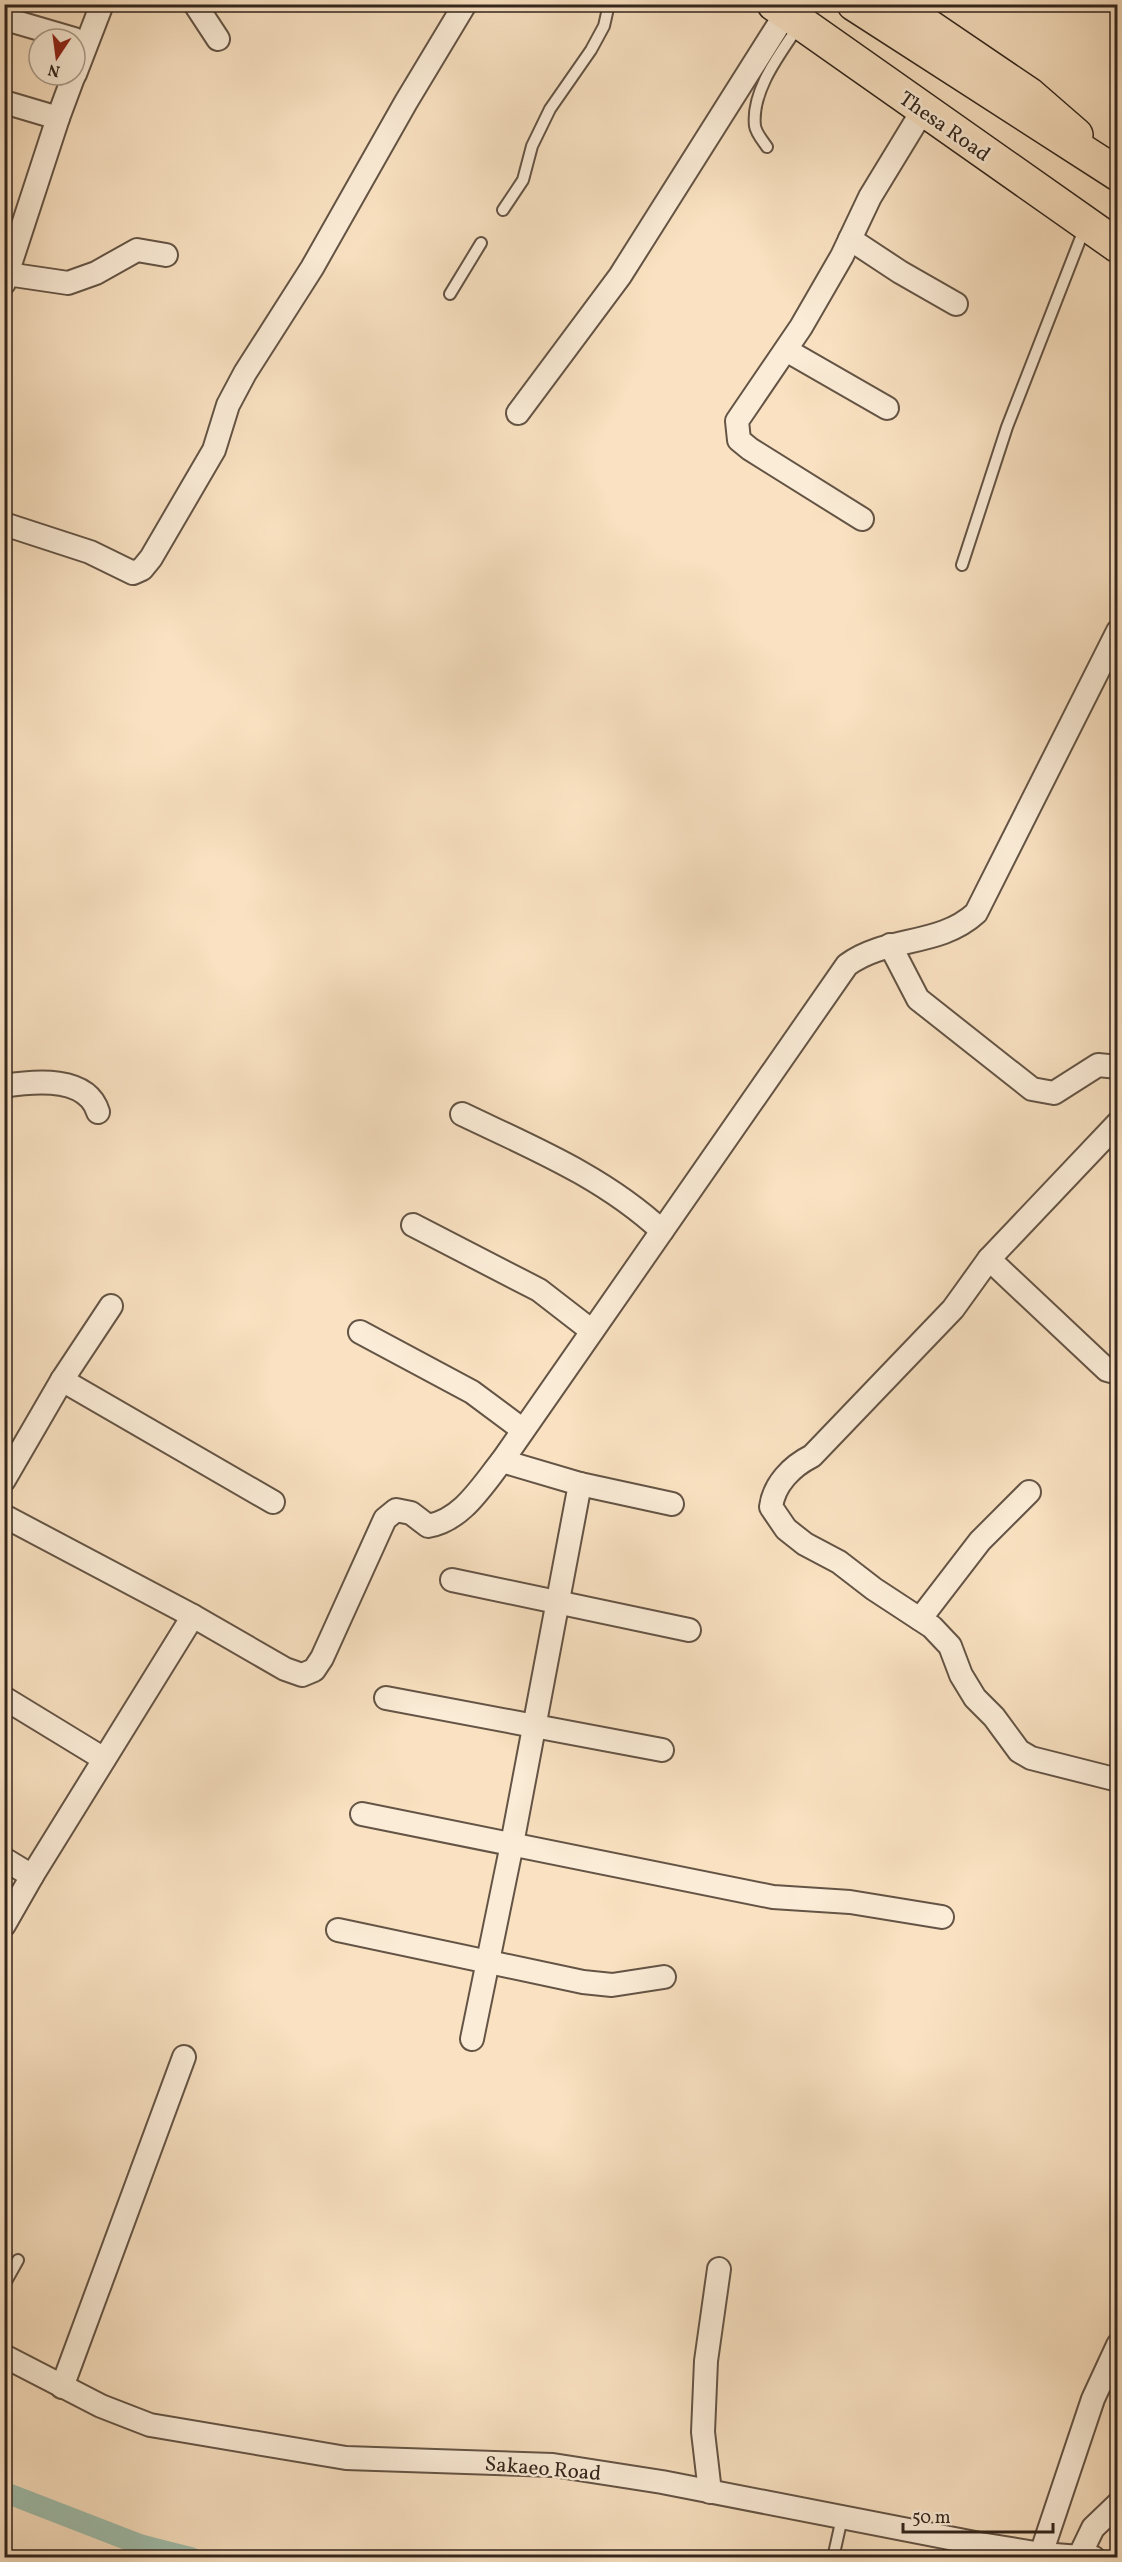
<svg xmlns="http://www.w3.org/2000/svg" width="1122" height="2562" viewBox="0 0 1122 2562" font-family="Vollkorn,serif">
	<style>
		.lines { fill: none; stroke-linecap: round; stroke-linejoin: round }
		.canal { stroke: #9fbeac; stroke-width: 21 }
		.lane-casing { stroke: #645445; stroke-width: 14 }
		.street-casing { stroke: #645445; stroke-width: 26 }
		.primary-casing { stroke: #32251c; stroke-width: 36 }
		.highway-casing { stroke: #32251c; stroke-width: 36 }
		.lane { stroke: #fbecd7; stroke-width: 10 }
		.street { stroke: #fbecd7; stroke-width: 22 }
		.primary { stroke: #f9e1c1; stroke-width: 33 }
		.highway { stroke: #f9e1c1; stroke-width: 33 }
		.labels { text-anchor: middle; stroke-width: 5; stroke-linejoin: round; paint-order: stroke }
		.street-label { font-size: 21px; fill: #32251c; stroke: #fbecd7 }
	</style>
	<rect width="100%" height="100%" fill="#f9e1c1"/>
	<filter id="stains"><feTurbulence type="fractalNoise" baseFrequency=".00333" numOctaves="4"/><feColorMatrix values="0 0 0 0 .2 0 0 0 0 .09 0 0 0 0 .02 0 0 0 .5 -.17"/></filter>
	<radialGradient id="worn" r=".72"><stop offset=".6" stop-color="#630" stop-opacity="0"/><stop offset="1" stop-color="#630" stop-opacity=".3"/></radialGradient>
	<g class="lines">
		<path class="canal" d="M4 2492 141 2545 192 2558"/>
		<defs>
			<g id="lane">
				<path d="M767 147C763 141 756 133 755 126 751 91 780 54 798 27"/>
				<path d="M503 210 523 180 532 146 550 109 591 50 604 26 609 4"/>
				<path d="M450 294 481 243"/>
				<path d="M962 565 1007 427 1085 227"/>
				<path d="M4 2285 18 2260"/>
				<path d="M833 2558 842 2518"/>
			</g>
			<g id="street">
				<path d="M195 4 218 39"/>
				<path d="M9 20 74 39"/>
				<path d="M75 74 102 4"/>
				<path d="M4 102 58 118"/>
				<path d="M850 239 900 272 956 304"/>
				<path d="M7 274 68 283 96 273 137 250 166 255"/>
				<path d="M4 283 58 118 74 75"/>
				<path d="M786 350 887 408"/>
				<path d="M518 413 620 276 786 13"/>
				<path d="M862 519 750 449 739 440 737 421 801 327 842 256 870 197 923 110"/>
				<path d="M4 524 90 552 133 573 142 569 151 558 214 450 228 405 245 373 312 268 406 102 465 4"/>
				<path d="M890 945 918 999 1032 1089 1054 1093 1098 1065 1118 1067"/>
				<path d="M4 1086C35 1081 87 1076 98 1112"/>
				<path d="M462 1114C533 1148 604 1177 662 1231"/>
				<path d="M1118 1123 989 1259 953 1309 812 1456C792 1466 774 1484 771 1507L786 1529 805 1544 839 1562 874 1589 932 1627 950 1646 961 1675 975 1698 994 1717 1019 1751 1031 1758 1118 1780"/>
				<path d="M413 1225 539 1290 592 1331"/>
				<path d="M989 1259 1107 1370 1118 1373"/>
				<path d="M360 1332 472 1392 523 1430"/>
				<path d="M62 1380 273 1502"/>
				<path d="M502 1461 580 1484 672 1504"/>
				<path d="M4 1480 62 1380 111 1306"/>
				<path d="M4 1516 193 1616"/>
				<path d="M452 1580 689 1630"/>
				<path d="M920 1619 980 1541 1029 1492"/>
				<path d="M4 1698 104 1759"/>
				<path d="M386 1698 662 1750"/>
				<path d="M362 1814 773 1897 850 1902 942 1917"/>
				<path d="M4 1859 32 1876"/>
				<path d="M4 1925 32 1876 193 1616 285 1669 302 1675 314 1670 322 1658 385 1519 396 1510 411 1513 428 1526C462 1520 481 1487 502 1461L847 965C886 936 939 947 976 913L1118 631"/>
				<path d="M338 1930 583 1982 612 1985 664 1977"/>
				<path d="M472 2039 512 1844 580 1484"/>
				<path d="M4 2356 101 2406 150 2425 346 2458 553 2465 662 2482 980 2544 1041 2554 1094 2558"/>
				<path d="M62 2387 184 2057"/>
				<path d="M710 2492 703 2432 706 2361 719 2269"/>
				<path d="M1041 2554 1093 2399 1118 2345"/>
				<path d="M1079 2557 1093 2528 1118 2504"/>
			</g>
			<g id="primary">
				<path d="M774 4 1118 246"/>
				<path d="M896 4 1030 95 1076 135"/>
			</g>
			<path id="highway" d="M854 4 1118 174"/>
		</defs>
		<use href="#lane" class="lane-casing"/>
		<use href="#street" class="street-casing"/>
		<use href="#primary" class="primary-casing"/>
		<use href="#highway" class="highway-casing"/>
		<use href="#lane" class="lane"/>
		<use href="#street" class="street"/>
		<use href="#primary" class="primary"/>
		<use href="#highway" class="highway"/>
	</g>
	<g class="labels">
		<g class="street-label">
			<text transform="translate(945 126) rotate(35)" y="7">Thesa Road</text>
			<text transform="translate(543 2468) rotate(5)" y="7">Sakaeo Road</text>
		</g>
	</g>
	<rect width="1122" height="2562" fill="none" stroke="#f9e1c1" stroke-width="24"/>
	<rect x="6" y="6" width="1110" height="2550" fill="none" stroke="#32251c" stroke-width="3"/>
	<rect x="12" y="12" width="1098" height="2538" fill="none" stroke="#32251c" stroke-width="1.5"/>
	<g transform="translate(57 57) rotate(193)"><circle r="28" fill="#fbecd7" stroke="#ab9c8c" stroke-width="1.5"/>
	<path d="M0-4.5L10 22L0 15L-10 22Z" fill="#8f2418"/>
	<text y="-9" font-size="16" font-weight="bold" text-anchor="middle" fill="#32251c">N</text>
	</g>
	<path d="M903 2523v9h150v-9" fill="none" stroke="#32251c" stroke-width="3"/>
	<text x="912" y="2523" font-size="18" fill="#32251c" stroke="#fbecd7" stroke-width="4.5" paint-order="stroke">50 m</text>
	<rect width="100%" height="100%" filter="url(#stains)"/>
	<rect width="100%" height="100%" fill="url(#worn)"/>
</svg>
